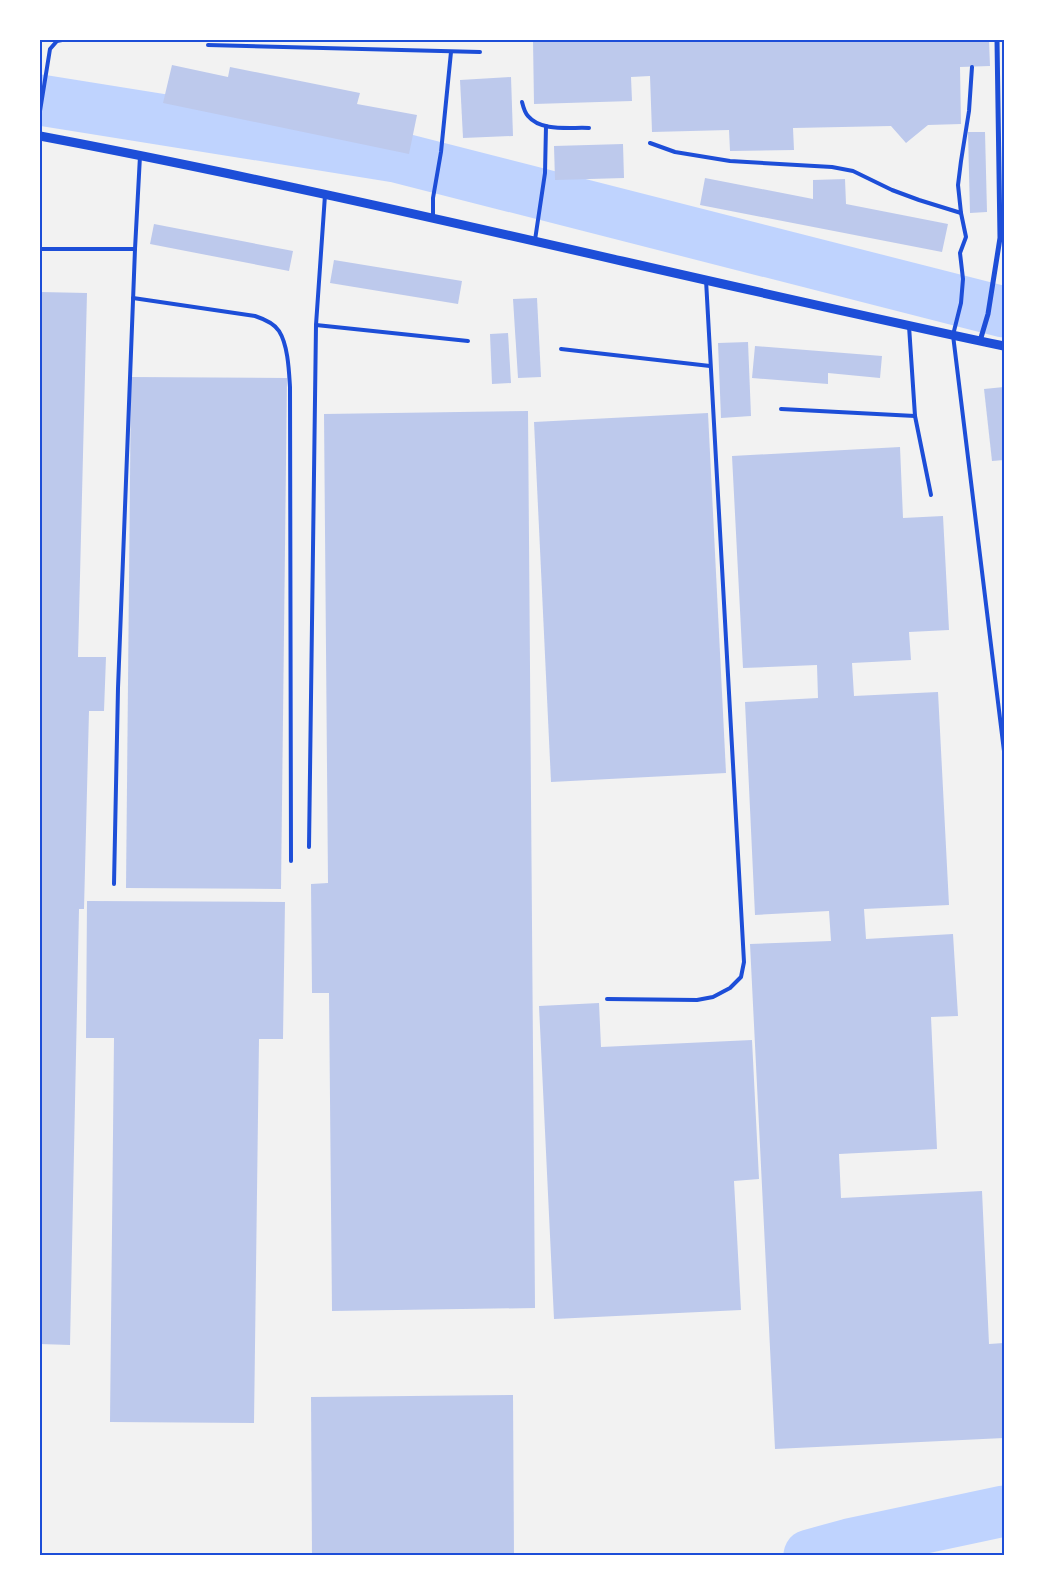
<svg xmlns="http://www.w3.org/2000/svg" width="1044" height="1595" viewBox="0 0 1044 1595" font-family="Figtree,sans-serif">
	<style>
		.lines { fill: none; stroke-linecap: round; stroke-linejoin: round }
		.river { stroke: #bfd3fe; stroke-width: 51 }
		.building { fill: #bdc9ec }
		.service { stroke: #1d4ed8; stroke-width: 4 }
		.minor { stroke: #1d4ed8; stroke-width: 5 }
		.tertiary { stroke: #1d4ed8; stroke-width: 9 }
		.neatline { fill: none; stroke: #1d4ed8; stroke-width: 2 }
	</style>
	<rect width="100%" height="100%" fill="#f2f2f2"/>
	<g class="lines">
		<g class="river">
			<path d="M40 100 396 157 1004 312"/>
			<path d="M809 1555 849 1544 1004 1511"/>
		</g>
	</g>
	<g class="building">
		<path d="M533 40H631V42L650 41V40H989L990 66 960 67 961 124 928 125 906 143 891 126 793 128 794 150 730 151 729 130 652 132 650 76 631 77 632 101 534 104Z"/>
		<path d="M172 65 228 77 230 67 360 93 357 104 417 115 409 154 163 103Z"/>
		<path d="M511 77 513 136 463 138 460 80Z"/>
		<path d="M968 132H985L987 212 970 213Z"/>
		<path d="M623 144 624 178 555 180 554 146Z"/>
		<path d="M705 178 813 199V180L845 179 846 204 948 224 942 252 700 205Z"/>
		<path d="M154 224 293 251 289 271 150 244Z"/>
		<path d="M334 260 462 281 458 304 330 283Z"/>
		<path d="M40 292 87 293 78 657H106L104 711H89L84 909H79L70 1345 40 1344Z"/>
		<path d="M537 298 541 377 518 378 513 299Z"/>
		<path d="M508 333 511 383 492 384 490 334Z"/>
		<path d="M748 342 751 416 721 418 718 343Z"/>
		<path d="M755 346 882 356 880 378 828 373V384L752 378Z"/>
		<path d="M131 377 287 378 281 889 126 888Z"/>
		<path d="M1004 387V460L992 461 984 389Z"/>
		<path d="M528 411 535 1308 332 1311 329 993H312L311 884 328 883 324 414Z"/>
		<path d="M708 413 726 773 551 782 534 422Z"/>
		<path d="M900 447 903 518 943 516 949 630 909 632 911 660 852 663 854 696 938 692 949 905 864 909 866 939 953 934 958 1016 931 1017 937 1149 839 1154 841 1198 982 1191 989 1344 1004 1343V1438L775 1449 750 944 831 941 829 911 755 915 745 702 818 698 817 665 743 668 732 456Z"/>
		<path d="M87 901 285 902 283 1039H259L254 1423 110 1422 114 1038H86Z"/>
		<path d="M599 1003 601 1047 752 1040 759 1179 734 1181 741 1310 554 1319 539 1006Z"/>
		<path d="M513 1395 514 1555H312L311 1397Z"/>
	</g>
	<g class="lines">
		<g class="service">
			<path d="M208 45 480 52"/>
			<path d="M972 67 969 111 961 161 958 185 961 213 966 237 960 253 963 279 961 303 953 335 1004 751"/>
			<path d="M522 102C523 106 525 113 528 116 541 132 570 127 589 128"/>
			<path d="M40 111 50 49 57 41 62 40"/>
			<path d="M650 143 675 152 730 161 832 167 853 171 892 190 919 200 961 213"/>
			<path d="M433 217V198L441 152 451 52"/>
			<path d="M535 240 545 173 546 126"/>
			<path d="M40 249H135"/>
			<path d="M133 298 255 316C264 319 274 323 279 331 288 345 289 371 290 387L291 861"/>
			<path d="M316 325 468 341"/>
			<path d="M909 326 915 416 931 495"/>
			<path d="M561 349 710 366"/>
			<path d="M781 409 915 416"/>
			<path d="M309 847 316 325 325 195"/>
			<path d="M114 884 118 688 135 249 140 156"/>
			<path d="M607 999 697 1000 713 997 730 988 741 977 744 962 706 280"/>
		</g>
		<path class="minor" d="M980 341 988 314 1000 238 997 40"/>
		<path class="tertiary" d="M40 136C363 197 682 278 1004 346"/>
	</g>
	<rect width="1044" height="1595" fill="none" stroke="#ffffff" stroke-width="82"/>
	<rect x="41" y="41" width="962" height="1513" class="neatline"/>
</svg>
